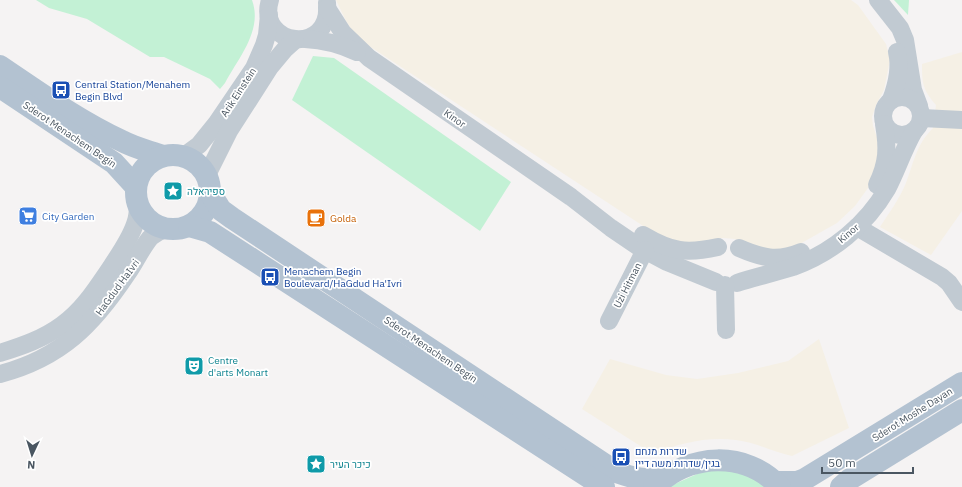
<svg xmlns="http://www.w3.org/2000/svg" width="962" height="487" viewBox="0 0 962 487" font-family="'IBM Plex Sans',Heebo,sans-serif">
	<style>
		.green { fill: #c3f1d5 }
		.sand { fill: #f5f0e5 }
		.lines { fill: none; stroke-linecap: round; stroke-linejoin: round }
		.minor { stroke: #c1cad2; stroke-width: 18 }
		.major { stroke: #b3c2d1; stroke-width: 22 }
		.labels { text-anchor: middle; stroke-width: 3.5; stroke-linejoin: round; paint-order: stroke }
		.transit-label { font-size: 10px; fill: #164399; stroke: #fff; text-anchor: start }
		.street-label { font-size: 10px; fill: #4a5661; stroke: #fff }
		.culture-label { font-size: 10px; fill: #0d838f; stroke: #fff; text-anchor: start }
		.shop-label { font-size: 10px; fill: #366cbe; stroke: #fff; text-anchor: start }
		.food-label { font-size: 10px; fill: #c56008; stroke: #fff; text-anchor: start }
	</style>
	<rect width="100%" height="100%" fill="#f5f3f3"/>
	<g class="green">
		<path d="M36 0H252C263 30 239 57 225 83L220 89 210 79 164 57H150L87 19 49 8Z"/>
		<path d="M894 0H909L908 15Z"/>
		<path d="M313 56 334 58 511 182 480 231 292 100Z"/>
		<path d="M706 470 739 471 769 487H668Z"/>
	</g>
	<g class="sand">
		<path d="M336 0H851L858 5 886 44 890 60 884 90 876 105 872 117 873 126 880 146 876 171 868 188 855 206 837 223 798 245 779 251 743 244 735 239 723 238 688 245 660 237 357 38 346 21Z"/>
		<path d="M962 52V211L931 255 880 227C889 213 900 198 906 183 914 162 916 145 933 128L936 105C923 90 922 84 922 64Z"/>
		<path d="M819 339 849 428 792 456C778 453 765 447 751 443 718 434 684 441 653 454L582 409 610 359 666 375 697 379 738 373 788 361Z"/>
	</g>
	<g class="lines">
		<g class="minor">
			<path d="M270 0C256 46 332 57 327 3"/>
			<path d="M878 0 900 28 905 40 913 90 919 106"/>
			<path d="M327 8 343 33 369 58 571 197 611 228 639 247 667 262 716 282"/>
			<path d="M305 39C324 40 340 44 357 52"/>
			<circle cx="902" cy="116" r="19"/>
			<path d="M891 100C897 84 901 68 897 52"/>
			<path d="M922 118 962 120"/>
			<path d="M184 156 199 145 216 124 254 68 264 45 267 35 269 15"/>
			<path d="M207 175 229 131 270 67 285 49 295 40"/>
			<path d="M877 185C888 162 888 148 884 124"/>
			<path d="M857 227 942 277 949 283 962 302"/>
			<path d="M643 235C672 252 686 254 718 247"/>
			<path d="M739 248C762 258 777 262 801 252"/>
			<path d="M737 283C755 277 774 273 793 267 832 253 866 225 887 189 897 170 903 150 914 131"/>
			<path d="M725 285 726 330"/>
			<path d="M609 321 645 250"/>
			<path d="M0 353C22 346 43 339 62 325 83 310 96 289 111 267 120 253 130 239 135 224 138 217 138 210 138 203"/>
			<path d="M0 374C61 358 93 325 127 274 135 263 141 249 150 238 154 234 161 231 166 228"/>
		</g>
		<g class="major">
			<path d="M0 66C40 93 79 121 122 141 135 148 149 151 163 156"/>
			<path d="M0 87 114 163 136 187"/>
			<circle cx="173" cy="192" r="37"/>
			<path d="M211 194 221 210 232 218 616 472C633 478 646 481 663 478"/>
			<path d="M189 226 210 232 604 487"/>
			<path d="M775 482H797L805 479 962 383"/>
			<path d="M654 487C690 453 745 450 780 487"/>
			<path d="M841 487 850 479 962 410"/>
		</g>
	</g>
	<defs>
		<symbol id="bus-square" viewBox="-11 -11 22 22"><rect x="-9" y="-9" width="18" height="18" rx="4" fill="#1a4fb4" stroke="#fff"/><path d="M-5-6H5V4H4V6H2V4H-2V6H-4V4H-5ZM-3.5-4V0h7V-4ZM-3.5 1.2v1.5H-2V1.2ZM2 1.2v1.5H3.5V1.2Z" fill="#fff"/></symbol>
		<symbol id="sight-square" viewBox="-11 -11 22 22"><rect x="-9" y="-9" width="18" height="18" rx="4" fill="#0f9aa8" stroke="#fff"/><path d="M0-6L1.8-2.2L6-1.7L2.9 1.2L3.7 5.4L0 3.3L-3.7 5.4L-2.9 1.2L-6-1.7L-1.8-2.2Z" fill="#fff"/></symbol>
		<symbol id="supermarket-square" viewBox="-11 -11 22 22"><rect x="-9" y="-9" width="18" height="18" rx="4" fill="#3f7fe0" stroke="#fff"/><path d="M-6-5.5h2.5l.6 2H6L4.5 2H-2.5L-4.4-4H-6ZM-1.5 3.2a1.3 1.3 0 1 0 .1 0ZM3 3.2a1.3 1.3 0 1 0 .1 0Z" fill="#fff"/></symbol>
		<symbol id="cafe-square" viewBox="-11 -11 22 22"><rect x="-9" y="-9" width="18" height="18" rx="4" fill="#e8710a" stroke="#fff"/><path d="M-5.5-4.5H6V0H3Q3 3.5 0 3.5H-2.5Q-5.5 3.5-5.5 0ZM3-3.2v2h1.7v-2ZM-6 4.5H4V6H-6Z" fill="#fff"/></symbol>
		<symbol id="theatre-square" viewBox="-11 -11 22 22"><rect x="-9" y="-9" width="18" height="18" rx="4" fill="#0f9aa8" stroke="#fff"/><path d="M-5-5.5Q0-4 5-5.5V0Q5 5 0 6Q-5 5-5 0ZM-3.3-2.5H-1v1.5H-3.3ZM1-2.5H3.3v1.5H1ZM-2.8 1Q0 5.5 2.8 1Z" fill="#fff"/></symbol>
	</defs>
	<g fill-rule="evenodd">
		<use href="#bus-square" x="50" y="79" width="22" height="22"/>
		<use href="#sight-square" x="162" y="180" width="22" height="22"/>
		<use href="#supermarket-square" x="17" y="205" width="22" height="22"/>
		<use href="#cafe-square" x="305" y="207" width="22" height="22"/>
		<use href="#bus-square" x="259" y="266" width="22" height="22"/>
		<use href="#theatre-square" x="183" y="355" width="22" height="22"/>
		<use href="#bus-square" x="610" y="446" width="22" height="22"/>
		<use href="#sight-square" x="305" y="453" width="22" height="22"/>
	</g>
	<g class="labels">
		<g class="transit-label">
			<text x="75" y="88">Central Station/Menahem<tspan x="75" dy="12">Begin Blvd</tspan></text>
			<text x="284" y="275">Menachem Begin<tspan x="284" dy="12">Boulevard/HaGdud Ha'Ivri</tspan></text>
			<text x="635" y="455">שדרות מנחם<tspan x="635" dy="12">בגין/שדרות משה דיין</tspan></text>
		</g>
		<g class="street-label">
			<text transform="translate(238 92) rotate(-57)" y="4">Arik Einstein</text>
			<text transform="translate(455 118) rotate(35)" y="4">Kinor</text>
			<text transform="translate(70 134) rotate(34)" y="4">Sderot Menachem Begin</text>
			<text transform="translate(848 233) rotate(-40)" y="4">Kinor</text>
			<text transform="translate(627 285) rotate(-63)" y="4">Uzi Hitman</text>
			<text transform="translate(117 287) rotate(-54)" y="4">HaGdud HaIvri</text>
			<text transform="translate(431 349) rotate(34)" y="4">Sderot Menachem Begin</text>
			<text transform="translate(912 414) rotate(-32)" y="4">Sderot Moshe Dayan</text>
		</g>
		<g class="culture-label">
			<text x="187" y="195">ספיראלה</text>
			<text x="208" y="364">Centre<tspan x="208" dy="12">d'arts Monart</tspan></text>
			<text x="330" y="468">כיכר העיר</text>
		</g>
		<g class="shop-label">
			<text x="42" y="220">City Garden</text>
		</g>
		<g class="food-label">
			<text x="330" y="222">Golda</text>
		</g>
	</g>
	<g transform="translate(32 455) rotate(184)" stroke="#ffffff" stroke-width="3" paint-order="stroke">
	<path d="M0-3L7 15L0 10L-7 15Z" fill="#4a5661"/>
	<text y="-6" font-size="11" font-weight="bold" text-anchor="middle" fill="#4a5661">N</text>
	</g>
	<path d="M822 467v6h91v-6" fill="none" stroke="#4a5661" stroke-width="2"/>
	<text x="828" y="467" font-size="12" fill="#4a5661" stroke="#ffffff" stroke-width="3" paint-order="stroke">50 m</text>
</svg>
